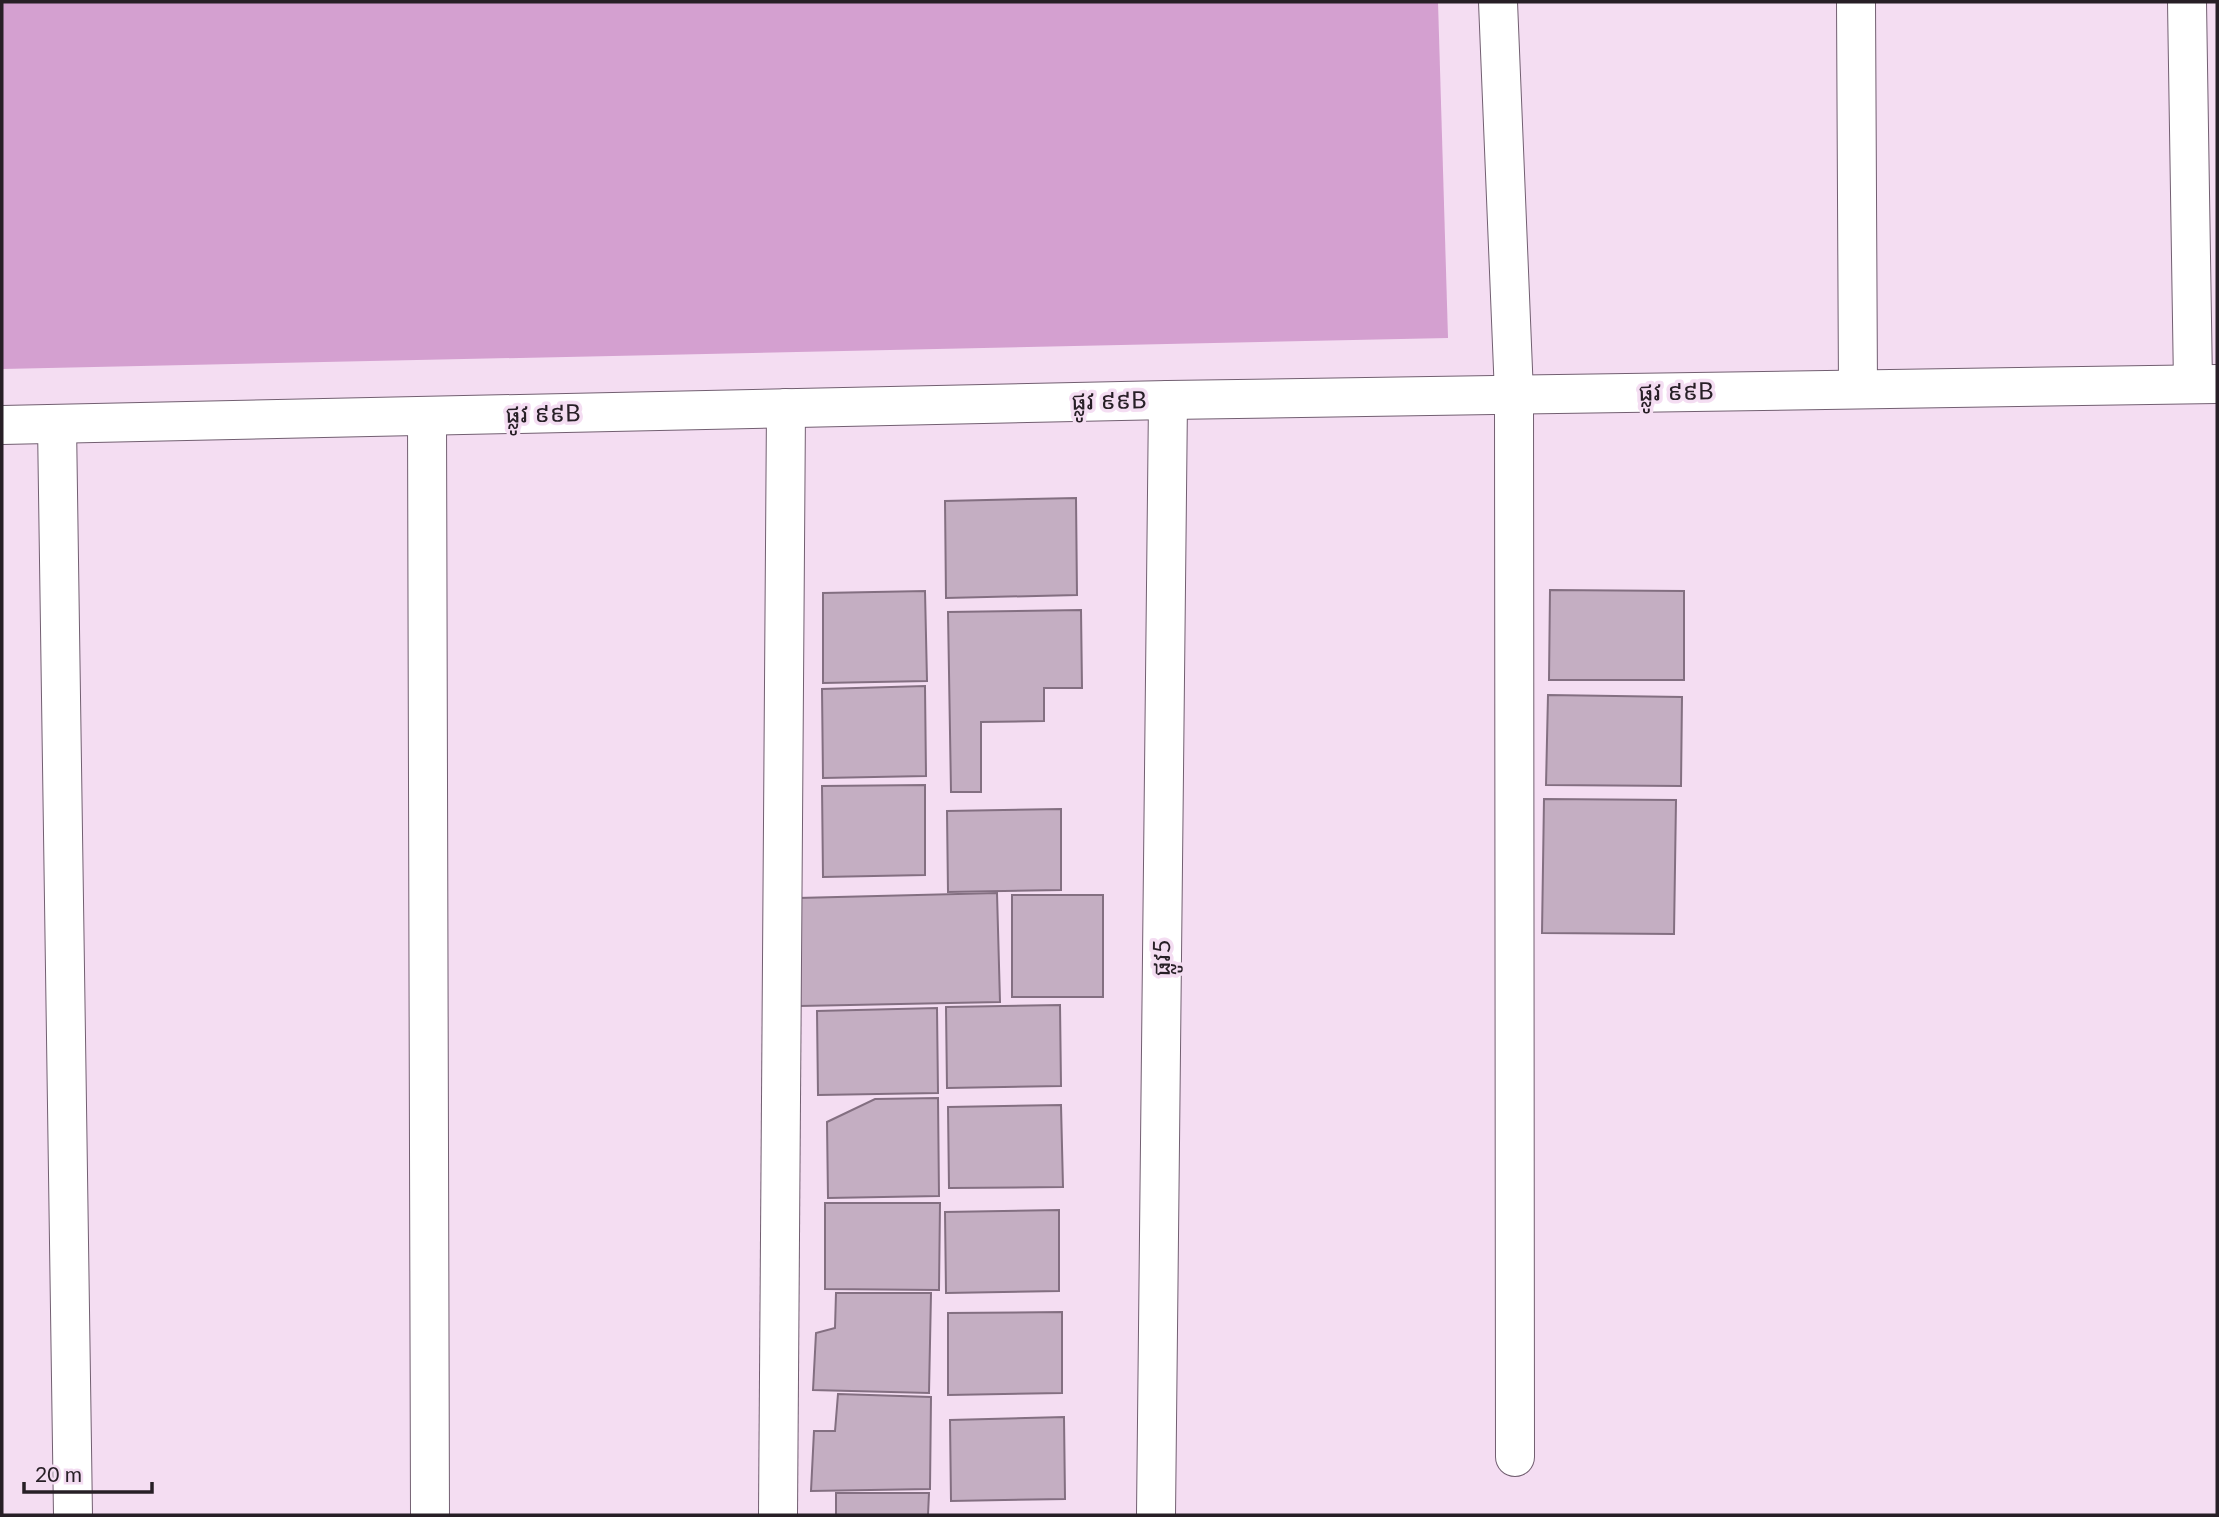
<svg xmlns="http://www.w3.org/2000/svg" width="2219" height="1517" viewBox="0 0 2219 1517" font-family="Lato,'Noto Sans Khmer',sans-serif">
	<style>
		.green { fill: #d4a0d0 }
		.building { fill: #c4aec2; stroke: #836f81; stroke-width: 2 }
		.lines { fill: none; stroke-linecap: round; stroke-linejoin: round }
		.street-casing { stroke: #725f71; stroke-width: 40 }
		.secondary-casing { stroke: #725f71; stroke-width: 40 }
		.street { stroke: #fff; stroke-width: 38 }
		.secondary { stroke: #fff; stroke-width: 38 }
		.labels { text-anchor: middle; stroke-width: 7; stroke-linejoin: round; paint-order: stroke }
		.street-label { font-size: 24px; fill: #271f26; stroke: #f4ddf2 }
	</style>
	<rect width="100%" height="100%" fill="#f4ddf2"/>
	<path class="green" d="M2 2H1438L1448 338 2 369Z"/>
	<g class="building">
		<path d="M1076 498 1077 595 946 598 945 501Z"/>
		<path d="M1550 590 1684 591V680H1549Z"/>
		<path d="M925 591 927 681 823 683V593Z"/>
		<path d="M1081 610 1082 688H1044V721L981 722V792H951L948 612Z"/>
		<path d="M925 686 926 776 823 778 822 689Z"/>
		<path d="M1548 695 1682 697 1681 786 1546 785Z"/>
		<path d="M925 785V875L823 877 822 786Z"/>
		<path d="M1544 799 1676 800 1674 934 1542 933Z"/>
		<path d="M1061 809V890L948 892 947 811Z"/>
		<path d="M997 893 1000 1002 800 1006 798 898Z"/>
		<rect x="1012" y="895" width="91" height="102"/>
		<path d="M1060 1005 1061 1086 947 1088 946 1007Z"/>
		<path d="M937 1008 938 1093 818 1095 817 1011Z"/>
		<path d="M938 1098 939 1196 828 1198 827 1122 875 1099Z"/>
		<path d="M1061 1105 1063 1187 949 1188 948 1107Z"/>
		<path d="M825 1203H940L939 1290 825 1289Z"/>
		<path d="M1059 1210V1291L946 1293 945 1212Z"/>
		<path d="M836 1293H931L929 1393 813 1390 816 1333 835 1328Z"/>
		<path d="M1062 1312V1393L948 1395V1313Z"/>
		<path d="M838 1394 931 1397 930 1489 811 1491 814 1431H835Z"/>
		<path d="M1064 1417 1065 1499 951 1501 950 1420Z"/>
		<path d="M836 1493H929L928 1515H836Z"/>
	</g>
	<g class="lines">
		<defs>
			<g id="street">
				<path d="M1498 2 1514 394 1515 1457"/>
				<path d="M1856 2 1858 389"/>
				<path d="M2187 2 2193 384"/>
				<path d="M427 416 430 1515"/>
				<path d="M57 424 73 1515"/>
				<path d="M778 1515 786 408"/>
				<path d="M1156 1515 1168 400"/>
			</g>
			<path id="secondary" d="M2 425 1168 400 2217 384"/>
		</defs>
		<use href="#street" class="street-casing"/>
		<use href="#secondary" class="secondary-casing"/>
		<use href="#street" class="street"/>
		<use href="#secondary" class="secondary"/>
	</g>
	<g class="labels">
		<g class="street-label">
			<text transform="translate(1676 392) rotate(-1)" y="8">ផ្លូវ ៩៩B</text>
			<text transform="translate(1109 401) rotate(-1)" y="8">ផ្លូវ ៩៩B</text>
			<text transform="translate(543 414) rotate(-1)" y="8">ផ្លូវ ៩៩B</text>
			<text transform="translate(1162 958) rotate(-89)" y="8">ផ្លូវ5</text>
		</g>
	</g>
	<rect width="2219" height="1517" fill="none" stroke="#271f26" stroke-width="7"/>
	<path d="M24 1482v10h128v-10" fill="none" stroke="#271f26" stroke-width="3.5"/>
	<text x="35" y="1482" font-size="21" fill="#271f26" stroke="#f4ddf2" stroke-width="5" paint-order="stroke">20 m</text>
</svg>
